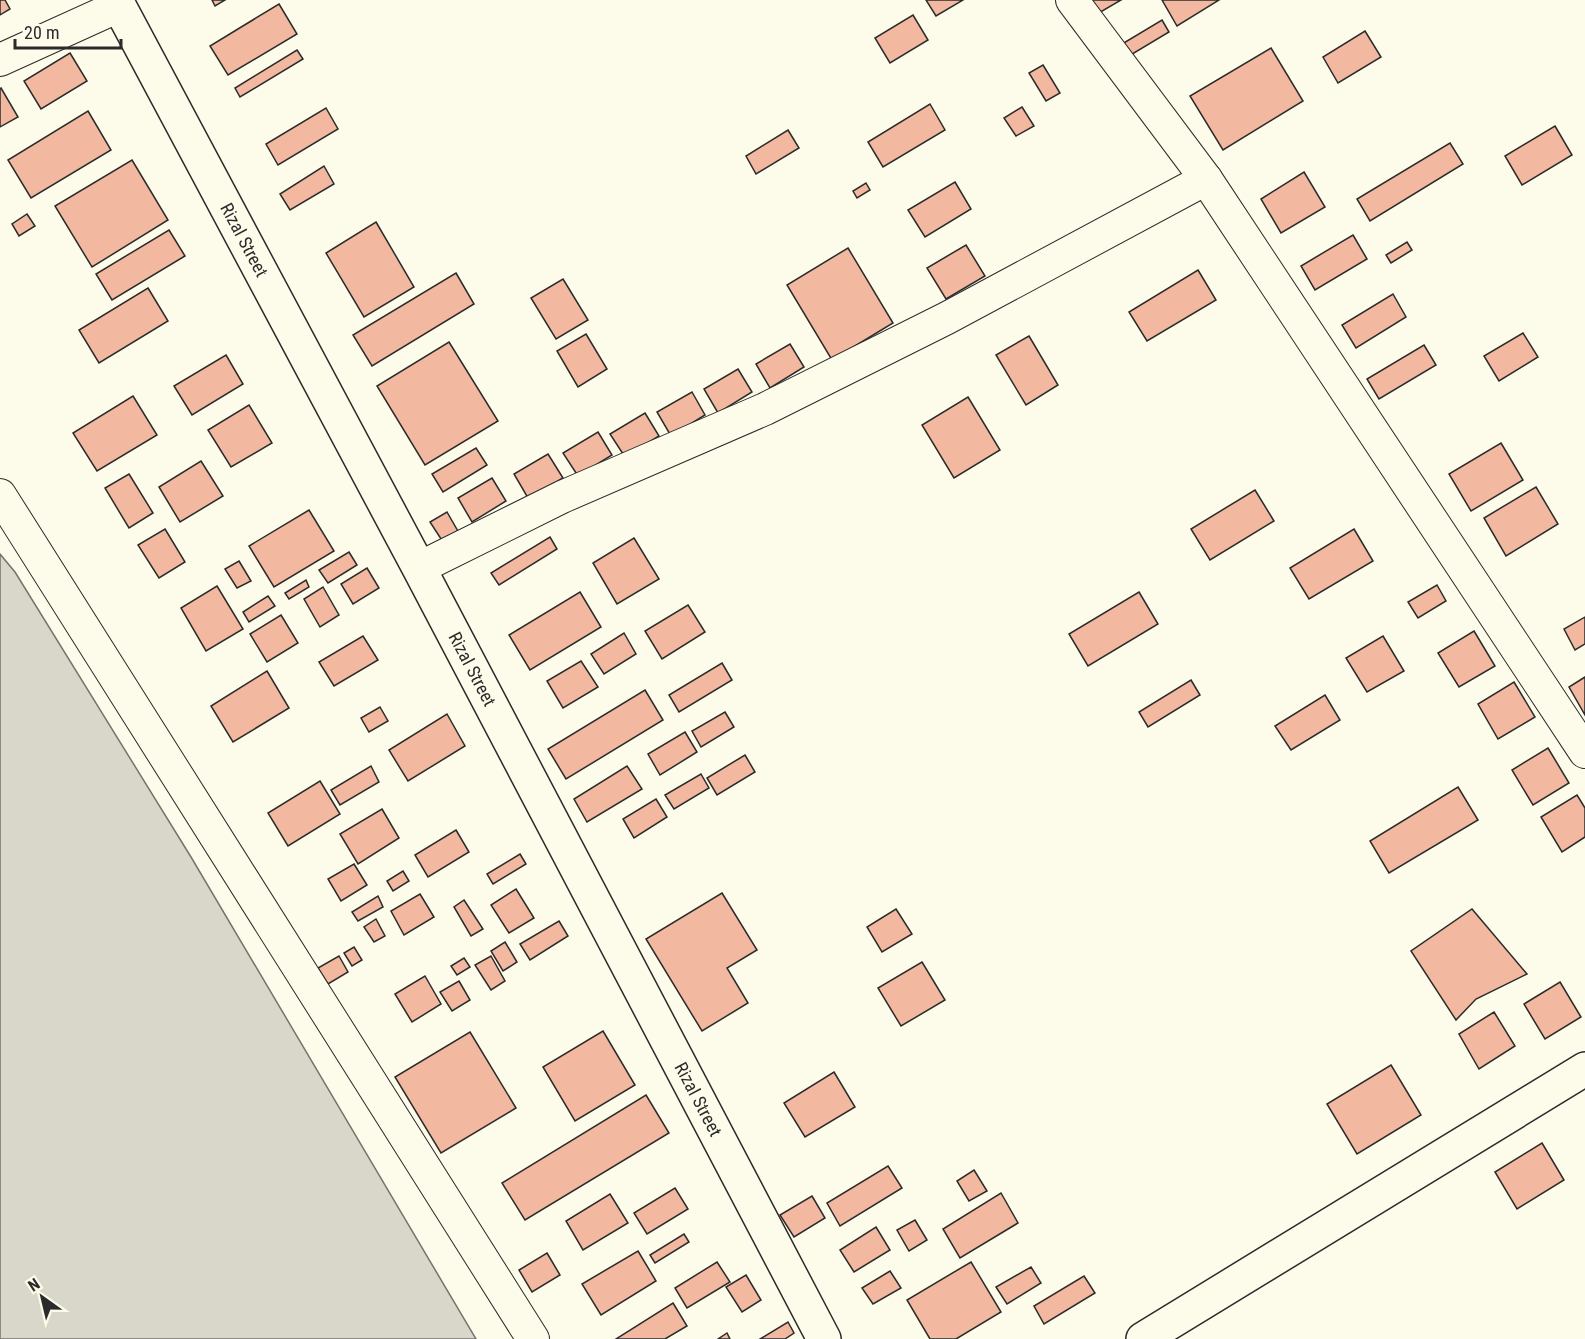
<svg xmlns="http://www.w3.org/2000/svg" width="1585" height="1339" viewBox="0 0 1585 1339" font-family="'Roboto Condensed',sans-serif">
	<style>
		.water { fill: #d8d7c9; stroke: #74746e; stroke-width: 1.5 }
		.building { fill: #f2b8a0; stroke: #2b2b2b; stroke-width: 1.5 }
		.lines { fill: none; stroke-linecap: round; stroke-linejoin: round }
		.minor-casing { stroke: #2b2b2b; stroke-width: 34 }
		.tertiary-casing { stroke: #2b2b2b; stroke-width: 36 }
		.primary-casing { stroke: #2b2b2b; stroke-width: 36 }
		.minor { stroke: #fdfbea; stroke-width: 32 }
		.tertiary { stroke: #fdfbea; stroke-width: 33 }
		.primary { stroke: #fdfbea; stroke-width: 33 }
		.labels { text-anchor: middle; stroke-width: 4.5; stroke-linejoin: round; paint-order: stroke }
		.street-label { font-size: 18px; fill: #2b2b2b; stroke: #fdfbea }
	</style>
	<rect width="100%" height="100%" fill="#fdfbea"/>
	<path class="water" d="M0 554 15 572 191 857 476 1339H0Z"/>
	<g class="building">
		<path d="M0 0H5L10 9 0 15Z"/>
		<path d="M212 0H225L215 6Z"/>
		<path d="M926 0H963L936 16Z"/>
		<path d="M1081 0H1121L1092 17Z"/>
		<path d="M1162 0H1219L1177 26Z"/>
		<path d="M279 4 297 34 228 75 210 46Z"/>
		<path d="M913 15 928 40 890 63 875 38Z"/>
		<path d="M1162 20 1169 32 1129 56 1122 44Z"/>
		<path d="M1365 31 1381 57 1338 83 1323 57Z"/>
		<path d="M1271 48 1303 101 1223 150 1190 96Z"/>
		<path d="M297 50 303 59 240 97 235 88Z"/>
		<path d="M70 53 87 81 41 109 24 81Z"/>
		<path d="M1043 65 1060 93 1046 101 1029 73Z"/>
		<path d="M1 88 18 117 0 127V89Z"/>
		<path d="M930 104 945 130 883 167 868 142Z"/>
		<path d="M1022 107 1034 126 1016 136 1004 118Z"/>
		<path d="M326 108 338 129 278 165 266 144Z"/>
		<path d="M88 111 111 150 31 198 8 160Z"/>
		<path d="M1555 126 1572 155 1522 185 1505 156Z"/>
		<path d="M788 130 799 148 756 174 746 156Z"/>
		<path d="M1450 143 1463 164 1370 221 1357 199Z"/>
		<path d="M132 160 168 220 92 267 55 206Z"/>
		<path d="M324 166 334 184 290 210 280 194Z"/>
		<path d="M1304 172 1325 207 1281 233 1261 199Z"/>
		<path d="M955 182 971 209 925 237 908 210Z"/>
		<path d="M866 183 870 190 857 198 853 191Z"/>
		<path d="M27 214 35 226 19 236 12 224Z"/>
		<path d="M376 222 414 287 364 317 326 253Z"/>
		<path d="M169 230 185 256 112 300 96 274Z"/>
		<path d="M1353 235 1367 259 1315 290 1301 266Z"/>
		<path d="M1407 242 1412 250 1391 263 1386 255Z"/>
		<path d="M966 245 985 276 946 299 927 268Z"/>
		<path d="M848 248 893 323 832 360 787 285Z"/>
		<path d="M1198 270 1216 300 1147 341 1129 312Z"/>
		<path d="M456 273 474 304 372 366 353 335Z"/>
		<path d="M563 279 588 320 556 339 531 298Z"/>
		<path d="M148 288 168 321 99 363 79 330Z"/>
		<path d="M1393 294 1406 317 1356 348 1342 325Z"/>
		<path d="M1523 333 1538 357 1499 381 1484 356Z"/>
		<path d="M586 334 607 369 578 387 557 351Z"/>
		<path d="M1029 336 1058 385 1026 405 996 355Z"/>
		<path d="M449 342 498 421 425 465 377 386Z"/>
		<path d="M790 344 804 367 770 388 756 364Z"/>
		<path d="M1424 345 1436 365 1379 399 1367 379Z"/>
		<path d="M226 355 243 384 192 415 174 386Z"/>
		<path d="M738 369 752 392 718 413 704 389Z"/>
		<path d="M692 392 705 415 671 436 657 412Z"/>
		<path d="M133 396 157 435 97 471 73 433Z"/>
		<path d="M968 397 1000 450 954 478 922 425Z"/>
		<path d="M249 405 272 443 231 467 208 430Z"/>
		<path d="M645 413 659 436 625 457 610 434Z"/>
		<path d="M598 432 612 455 578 476 563 453Z"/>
		<path d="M1501 443 1523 480 1471 511 1449 474Z"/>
		<path d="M476 448 487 465 443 492 432 474Z"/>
		<path d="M548 454 563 478 528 498 514 474Z"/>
		<path d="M201 461 223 496 180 522 159 487Z"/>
		<path d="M129 474 153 513 129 528 105 488Z"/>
		<path d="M492 478 506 501 472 522 458 498Z"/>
		<path d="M1536 487 1558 524 1506 556 1484 518Z"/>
		<path d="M1255 490 1274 521 1210 560 1191 529Z"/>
		<path d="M309 510 334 551 274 587 249 546Z"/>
		<path d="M447 512 459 533 443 542 430 522Z"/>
		<path d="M165 529 185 562 159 578 138 545Z"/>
		<path d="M1354 529 1373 561 1309 599 1290 568Z"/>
		<path d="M550 537 557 549 499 585 491 573Z"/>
		<path d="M634 538 659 579 617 604 593 563Z"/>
		<path d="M349 552 357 565 328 583 319 570Z"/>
		<path d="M239 561 251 581 237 588 225 569Z"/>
		<path d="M367 568 379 588 353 604 341 584Z"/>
		<path d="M306 580 309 587 289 599 285 593Z"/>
		<path d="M1437 585 1446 601 1418 618 1408 602Z"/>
		<path d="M217 586 243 629 206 651 181 608Z"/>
		<path d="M323 587 339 615 320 627 304 599Z"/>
		<path d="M580 592 601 627 530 670 509 635Z"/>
		<path d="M1139 592 1158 624 1088 666 1069 634Z"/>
		<path d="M268 596 275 606 249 622 243 612Z"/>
		<path d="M688 605 705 632 662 659 645 631Z"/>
		<path d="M281 615 298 643 267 662 250 634Z"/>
		<path d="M1585 617V644L1575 650 1564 629Z"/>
		<path d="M1474 631 1495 666 1459 687 1438 653Z"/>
		<path d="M624 633 636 654 604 674 591 654Z"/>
		<path d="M363 636 378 660 334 686 319 662Z"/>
		<path d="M1383 636 1404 671 1367 692 1346 658Z"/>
		<path d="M581 661 598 687 563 708 547 681Z"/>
		<path d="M722 663 732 680 679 712 669 695Z"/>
		<path d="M267 671 289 708 233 742 211 706Z"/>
		<path d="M1585 677V715L1569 687Z"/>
		<path d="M1191 680 1200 695 1148 727 1139 712Z"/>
		<path d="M1514 682 1535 717 1498 739 1478 704Z"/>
		<path d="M645 690 663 720 566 779 548 749Z"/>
		<path d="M1325 695 1340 720 1291 750 1275 726Z"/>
		<path d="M380 707 388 721 369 732 361 718Z"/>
		<path d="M725 712 734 727 701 747 692 731Z"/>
		<path d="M447 714 465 746 408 781 389 750Z"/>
		<path d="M685 732 697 752 660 775 648 754Z"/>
		<path d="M1548 748 1569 783 1533 805 1512 770Z"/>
		<path d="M745 755 755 772 717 795 707 778Z"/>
		<path d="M371 766 379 782 340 805 331 790Z"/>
		<path d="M627 766 642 789 587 822 574 799Z"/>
		<path d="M701 774 709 788 674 809 665 795Z"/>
		<path d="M320 781 340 814 288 846 268 813Z"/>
		<path d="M1458 787 1478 820 1389 873 1370 841Z"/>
		<path d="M1577 795 1585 808V837L1562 852 1541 817Z"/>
		<path d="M656 799 667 817 634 838 623 819Z"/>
		<path d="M382 809 399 838 358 864 340 834Z"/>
		<path d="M456 830 469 852 428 877 415 855Z"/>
		<path d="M520 854 526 864 493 884 487 874Z"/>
		<path d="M354 864 367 885 341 901 328 879Z"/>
		<path d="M403 871 409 881 393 891 387 881Z"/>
		<path d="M516 889 534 918 509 933 491 905Z"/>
		<path d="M722 893 757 950 727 968 748 1003 702 1031 646 939Z"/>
		<path d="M420 894 434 917 404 935 391 911Z"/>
		<path d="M378 896 383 907 358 921 352 912Z"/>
		<path d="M464 900 483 929 471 936 454 907Z"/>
		<path d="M896 909 912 934 882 952 867 927Z"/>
		<path d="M1472 909 1527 974 1476 999 1456 1020 1411 951Z"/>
		<path d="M376 919 385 936 374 942 364 927Z"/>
		<path d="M559 921 568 936 530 960 520 944Z"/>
		<path d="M505 942 517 962 503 971 491 951Z"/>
		<path d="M354 947 362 960 352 966 344 953Z"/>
		<path d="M339 956 348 972 328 984 318 968Z"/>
		<path d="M491 956 505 981 491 990 475 965Z"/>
		<path d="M464 958 470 967 457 975 451 966Z"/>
		<path d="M922 962 945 1000 901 1026 878 988Z"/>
		<path d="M425 976 441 1004 412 1022 395 994Z"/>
		<path d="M459 981 470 1000 452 1011 440 992Z"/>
		<path d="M1560 982 1581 1017 1545 1039 1524 1004Z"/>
		<path d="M1494 1012 1515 1046 1479 1069 1459 1034Z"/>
		<path d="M603 1031 635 1085 575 1121 543 1067Z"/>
		<path d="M470 1032 516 1108 441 1153 395 1077Z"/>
		<path d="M1391 1065 1421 1115 1357 1154 1327 1104Z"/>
		<path d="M834 1072 855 1107 805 1137 784 1103Z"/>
		<path d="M646 1095 669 1133 525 1220 502 1183Z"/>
		<path d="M1542 1143 1564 1180 1517 1209 1495 1172Z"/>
		<path d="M888 1166 902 1188 840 1226 827 1203Z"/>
		<path d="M974 1170 987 1191 969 1201 957 1181Z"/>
		<path d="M675 1188 688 1209 647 1234 634 1213Z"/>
		<path d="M1001 1193 1018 1223 960 1258 943 1229Z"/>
		<path d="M610 1194 628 1223 583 1250 566 1221Z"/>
		<path d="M812 1196 825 1218 794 1237 780 1215Z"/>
		<path d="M915 1220 927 1240 909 1251 897 1230Z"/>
		<path d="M876 1227 890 1250 854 1272 840 1250Z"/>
		<path d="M684 1234 689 1242 655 1263 650 1255Z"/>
		<path d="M638 1251 656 1281 601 1315 582 1284Z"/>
		<path d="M547 1253 560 1275 532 1292 519 1270Z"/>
		<path d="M717 1262 730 1282 687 1308 675 1288Z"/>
		<path d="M971 1262 1001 1312 956 1339H930L907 1300Z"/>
		<path d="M1031 1267 1041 1283 1007 1304 996 1287Z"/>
		<path d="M890 1271 901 1288 873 1304 862 1288Z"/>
		<path d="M746 1275 761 1300 742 1312 726 1287Z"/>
		<path d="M1084 1276 1095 1293 1044 1324 1034 1306Z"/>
		<path d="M673 1303 687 1326 665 1339H616Z"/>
		<path d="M788 1322 794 1333 785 1339H760Z"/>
		<path d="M727 1333 730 1339H718Z"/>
	</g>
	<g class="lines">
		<defs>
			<g id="minor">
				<path d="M1072 0 1206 179 1585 752"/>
				<path d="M0 60 119 6"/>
				<path d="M0 495 533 1339"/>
				<path d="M419 568 562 497 765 409 947 318 1206 179"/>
			</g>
			<path id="tertiary" d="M1143 1339 1585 1069"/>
			<g id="primary">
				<path id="s1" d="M116 0 419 568 824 1339"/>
			</g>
		</defs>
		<use href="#minor" class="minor-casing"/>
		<use href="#tertiary" class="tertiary-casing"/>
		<use href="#primary" class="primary-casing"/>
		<use href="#minor" class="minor"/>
		<use href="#tertiary" class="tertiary"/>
		<use href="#primary" class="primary"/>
	</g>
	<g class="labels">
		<g class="street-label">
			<text dy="6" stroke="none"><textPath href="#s1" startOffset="272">Rizal Street</textPath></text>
			<text dy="6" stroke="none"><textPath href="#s1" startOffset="758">Rizal Street</textPath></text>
			<text dy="6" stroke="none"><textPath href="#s1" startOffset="1244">Rizal Street</textPath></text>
		</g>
	</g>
	<g transform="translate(42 1297) rotate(326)" stroke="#fdfbea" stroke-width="4.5" paint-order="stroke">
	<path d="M0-4.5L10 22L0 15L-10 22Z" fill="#2b2b2b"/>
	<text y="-9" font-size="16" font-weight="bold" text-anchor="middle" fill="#2b2b2b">N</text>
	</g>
	<path d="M15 39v9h106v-9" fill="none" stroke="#2b2b2b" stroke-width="3"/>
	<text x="24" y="39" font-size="18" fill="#2b2b2b" stroke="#fdfbea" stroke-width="4.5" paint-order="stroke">20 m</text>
</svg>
